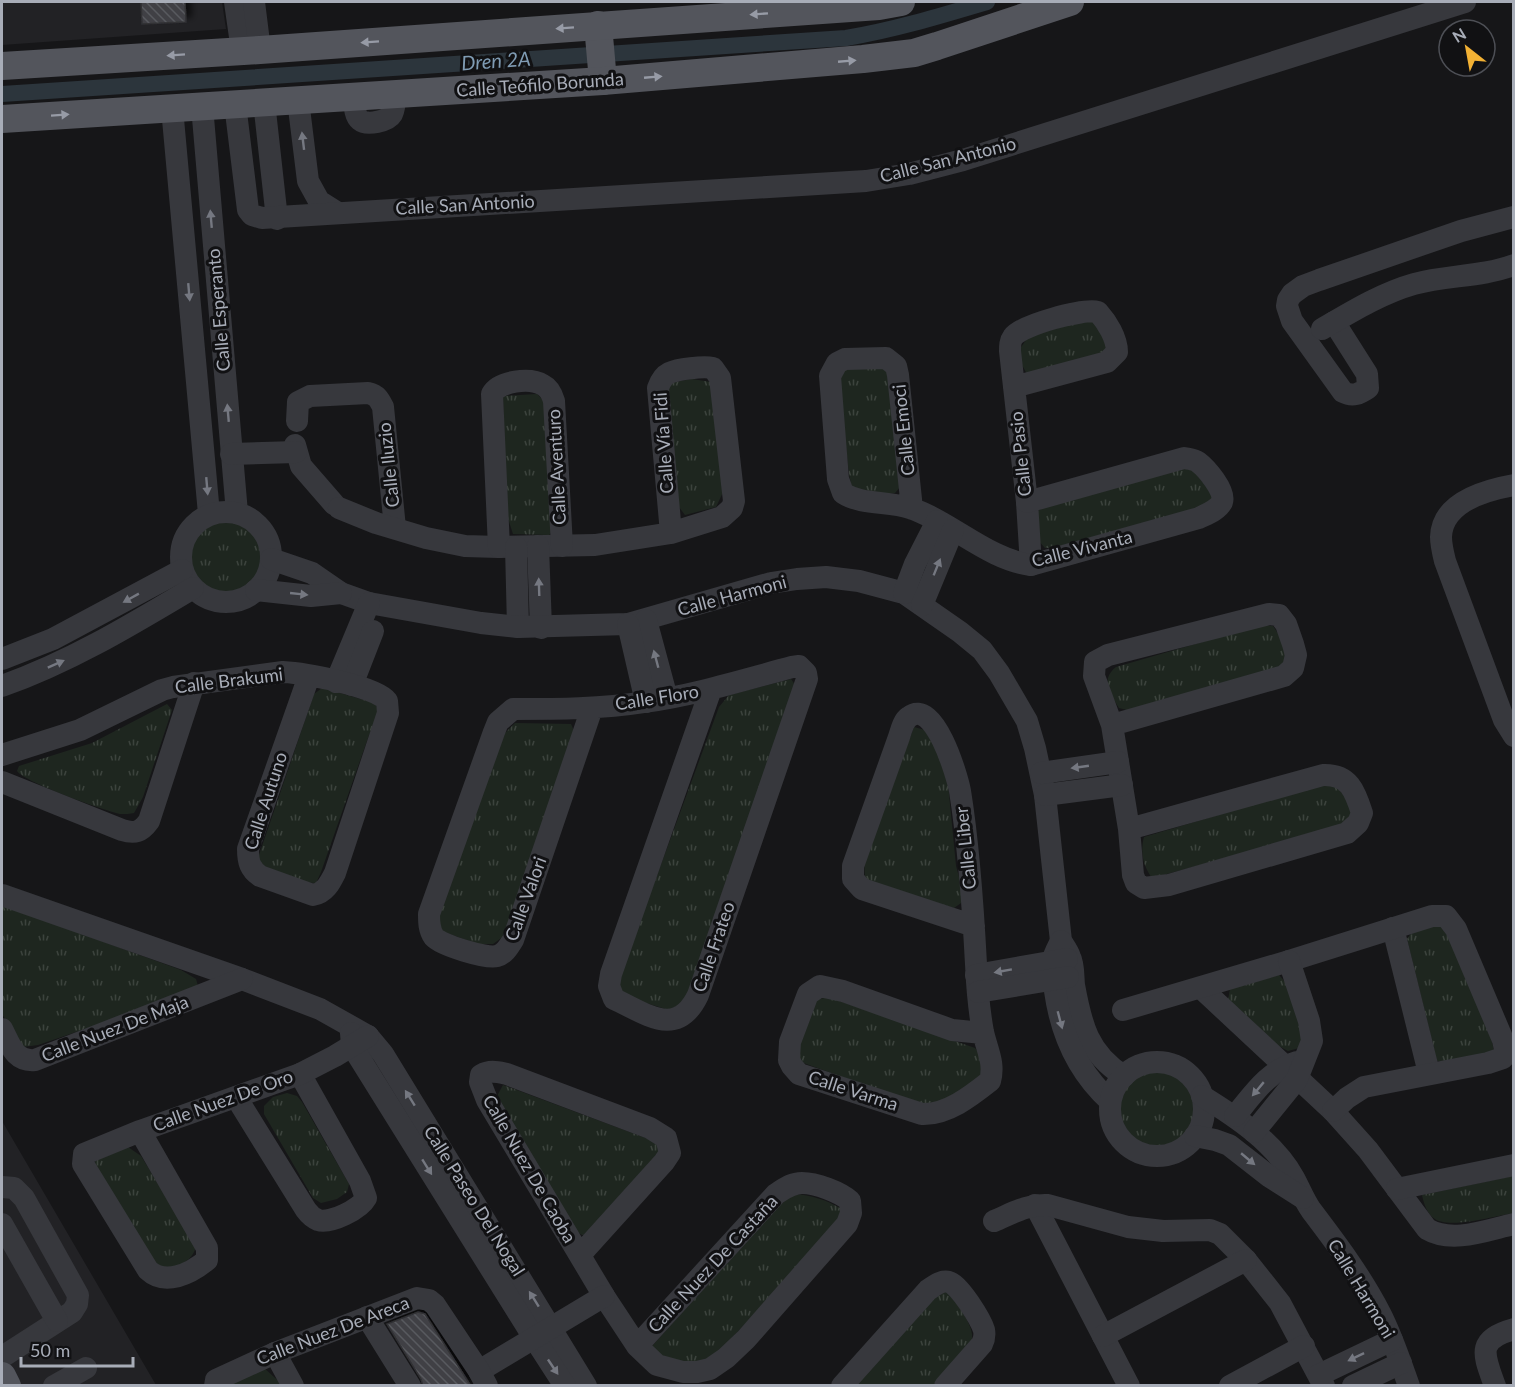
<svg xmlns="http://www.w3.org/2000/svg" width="1515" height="1387" viewBox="0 0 1515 1387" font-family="Lato,sans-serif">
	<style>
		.built { fill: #222225 }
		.park { fill: url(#park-tufts) }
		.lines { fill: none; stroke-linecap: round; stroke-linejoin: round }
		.canal { stroke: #2c353c; stroke-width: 16 }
		.building { fill: url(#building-back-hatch); stroke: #303034; stroke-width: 1.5; filter: url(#shadow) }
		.minor { stroke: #37383d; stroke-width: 22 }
		.major { stroke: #53555c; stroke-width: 28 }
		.oneway { fill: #979ba6 }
		.oneway2 { fill: #757881 }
		.labels { text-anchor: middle; stroke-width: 6; stroke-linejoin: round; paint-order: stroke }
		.street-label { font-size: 18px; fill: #a8adb8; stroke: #111113 }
		.water-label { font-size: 20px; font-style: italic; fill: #7f9bb3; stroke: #111113 }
	</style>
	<defs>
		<pattern id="park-tufts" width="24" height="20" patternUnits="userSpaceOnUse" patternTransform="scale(1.5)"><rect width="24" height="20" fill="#1e261f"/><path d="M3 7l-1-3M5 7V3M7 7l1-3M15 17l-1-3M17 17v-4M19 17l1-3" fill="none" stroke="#3c433d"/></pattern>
		<pattern id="building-back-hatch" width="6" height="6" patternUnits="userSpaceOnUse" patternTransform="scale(1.5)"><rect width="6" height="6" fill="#404145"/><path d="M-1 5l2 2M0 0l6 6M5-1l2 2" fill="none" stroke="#595a5e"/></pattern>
		<filter id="shadow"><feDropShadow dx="5.5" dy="-5.5" stdDeviation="3" flood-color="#0009"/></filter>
	</defs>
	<rect width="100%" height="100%" fill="#161618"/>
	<g class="built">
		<path d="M2 2H222L226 29 2 45Z"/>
		<path d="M2 1121 156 1385H17L2 1360Z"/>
	</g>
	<g class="park">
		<path d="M1091 319 1106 330 1109 352 1027 374 1022 365 1019 350 1029 336Z"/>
		<path d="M845 364 885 366 890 380 900 487 895 493 887 494 852 488 849 474 838 373Z"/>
		<path d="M692 379 711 382 724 490 716 507 685 515 676 503 668 392 669 383Z"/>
		<path d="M537 394 544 401 555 528 549 535 513 534 507 515 503 396Z"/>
		<path d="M1189 466 1216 497 1211 504 1053 548H1045L1037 539 1036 512 1043 508Z"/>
		<circle cx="225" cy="558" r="38"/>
		<path d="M1261 625 1273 626 1281 638 1287 663 1277 672 1131 711 1119 708C1110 693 1100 680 1116 667Z"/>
		<path d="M791 679 795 685 686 1001 669 1010 636 1000 619 989 620 976 719 707 729 695Z"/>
		<path d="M322 688 375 703 379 713 369 735 321 872 316 883 298 882 258 865V858L314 694Z"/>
		<path d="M167 704 172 710 143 797 134 813C130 814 125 814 120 814 103 810 26 783 17 771L19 766 92 743Z"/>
		<path d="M515 723 571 724 574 731 504 936 493 944H478L444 932 439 926 438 912 505 733Z"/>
		<path d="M914 727 925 730 936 748 948 784 956 866 962 888 961 903 954 908 871 882 865 877 864 862Z"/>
		<path d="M1329 782C1343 790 1350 803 1354 818L1348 825 1152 878C1143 866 1140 852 1144 837Z"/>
		<path d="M2 905 181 970 196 979 199 990 38 1045 23 1047 2 1014Z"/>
		<path d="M1439 925 1449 933 1491 1037 1494 1051 1451 1062 1437 1061 1407 939 1412 932Z"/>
		<path d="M1279 975 1286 983 1305 1035 1299 1048 1288 1051 1275 1044 1228 1000 1230 989Z"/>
		<path d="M828 997 975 1048 982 1057 986 1073 979 1082 932 1105H919L801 1062 797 1051 816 1000Z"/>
		<circle cx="1156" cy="1111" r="40"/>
		<path d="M503 1085 651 1140 660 1145 662 1154 588 1233 582 1235 568 1226 496 1098Z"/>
		<path d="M287 1093 297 1096 302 1102 349 1184 347 1192 337 1199 321 1203 313 1198 264 1114V1106L273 1097Z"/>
		<path d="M128 1147 141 1156 196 1246C193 1262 175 1269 160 1270L94 1170 95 1161Z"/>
		<path d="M1513 1176V1213C1496 1216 1449 1229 1435 1219 1427 1214 1424 1204 1422 1195Z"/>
		<path d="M794 1194C811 1195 826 1200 840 1208V1223L710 1361 686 1364 653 1355V1345L779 1206Z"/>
		<path d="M947 1291C955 1301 975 1326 972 1340 970 1352 942 1376 933 1385L852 1386 936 1296Z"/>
		<path d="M264 1368 284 1386H226Z"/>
	</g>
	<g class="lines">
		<path class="canal" d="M2 94 846 38C894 30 940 16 987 2"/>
	</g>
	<g class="building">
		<path d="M141 2H185L186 22 142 24Z"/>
		<path d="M418 1312 425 1314 471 1386H423L421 1379 387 1324Z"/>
	</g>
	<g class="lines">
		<g class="minor">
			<path d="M235 2 242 51"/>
			<path d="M254 2 260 50"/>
			<path d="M354 97C355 104 354 115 360 120 367 126 388 121 392 114 395 108 395 100 395 94"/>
			<path d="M298 100 308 181 319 201 338 213"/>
			<path d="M264 102 277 219"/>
			<path d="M235 104 248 210 252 215 262 218 866 181 909 174 963 160 1465 2"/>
			<path d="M202 106 237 513"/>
			<path d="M172 108 209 514"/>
			<path d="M1334 322 1367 374 1368 388C1359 394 1353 397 1343 392L1292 321 1287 306 1288 300 1292 294 1303 286 1319 280 1461 231 1514 217"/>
			<path d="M1322 329C1351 312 1382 293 1414 284 1447 275 1481 277 1514 265"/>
			<path d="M1014 387 1107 362 1117 352C1117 338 1107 322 1098 312 1084 308 1021 325 1013 337 1010 341 1010 346 1010 351L1027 502 1031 565"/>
			<path d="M297 421 298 402 310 396 368 393C377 395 379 399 383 407L395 528"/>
			<path d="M295 445 301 466 334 504"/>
			<path d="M231 454 296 452"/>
			<path d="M1514 485C1486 490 1442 502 1441 537 1441 545 1443 553 1445 561L1504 720 1514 736"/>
			<path d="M339 508 376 523 426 538 465 546 499 547 595 545 671 533 722 517 732 508 734 501 720 378 713 368C703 366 678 369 669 373 663 376 660 382 658 388L671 533"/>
			<path d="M912 509 898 375 896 366 886 358 845 359 837 363 830 376 838 479 843 493C861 505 889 501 910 508 952 522 987 559 1031 565L1199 518C1207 514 1218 510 1222 502 1226 491 1206 468 1198 462 1194 459 1189 459 1184 458L1027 502"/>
			<circle cx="226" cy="557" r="45"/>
			<path d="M538 546 541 628"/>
			<path d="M499 547 492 394C499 381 530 377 543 385 549 388 552 394 554 401L562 546"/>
			<path d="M516 547 518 627"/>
			<path d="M271 559 312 573 341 593 369 603 481 623 518 627 628 624 771 583 797 579 826 577 859 581 904 593 960 632 982 650 999 673 1027 721 1035 748 1045 795 1061 941C1064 946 1068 951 1070 957 1074 965 1073 976 1074 985 1081 1024 1088 1054 1124 1076"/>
			<path d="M256 590 311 596 341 593"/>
			<path d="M904 593 915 564 937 521"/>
			<path d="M922 605 953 530"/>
			<path d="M646 620 667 698"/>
			<path d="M628 624 646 702"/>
			<path d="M2 659 53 639 182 570"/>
			<path d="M336 682 369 603"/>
			<path d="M352 685 373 631"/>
			<path d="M2 686C70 662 131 625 193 588"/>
			<path d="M592 708 513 940C509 946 505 954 497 956 486 959 441 945 434 937 429 930 429 922 429 914L494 732 498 722 513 709C557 709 601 709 645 702 695 695 743 680 792 667L799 666 806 673 807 679 698 995C677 1039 647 1014 614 999L609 986 611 974 711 689"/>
			<path d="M1112 725 1284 676 1293 668 1296 655 1293 644 1286 624 1279 615 1269 614 1108 655 1095 662 1094 676 1112 725 1129 829 1133 875 1136 883 1144 888 1169 885 1347 833 1358 823 1362 813C1355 791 1349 774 1323 775L1129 829"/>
			<path d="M2 755 80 730 162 690 173 687 283 672C303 673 376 686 387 701L388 713 335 873C330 883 325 893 313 895L260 876C250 869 248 862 248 849L309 676"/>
			<path d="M1041 773 1118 762"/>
			<path d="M2 782 122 830C135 834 141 832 149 821L194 683"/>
			<path d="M1045 795 1122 785"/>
			<path d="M2 895 242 979 320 1009 368 1036 383 1054 586 1386"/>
			<path d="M974 926 862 889 853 879V866L899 737C901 731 903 721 909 717 934 697 957 775 960 791 969 847 973 907 976 964 977 987 979 1010 983 1032 987 1050 995 1063 990 1081 971 1096 947 1115 922 1114L799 1074 792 1066 789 1060 790 1042 808 994 820 986 843 991 952 1030 983 1033"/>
			<path d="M1393 928 1429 1073"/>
			<path d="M1061 941C1058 947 1053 956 1052 963 1051 971 1054 982 1055 991 1061 1034 1077 1071 1110 1101"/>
			<path d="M976 975 1067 959"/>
			<path d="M1201 988 1333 1111 1368 1150 1427 1229C1452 1244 1487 1230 1514 1224"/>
			<path d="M978 992 1068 977"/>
			<path d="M1123 1010 1289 961 1432 916H1446L1456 929 1503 1040 1506 1054 1503 1058 1488 1063 1364 1087 1347 1098 1333 1111"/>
			<path d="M2 1029C10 1044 14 1062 35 1060L242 979"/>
			<path d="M351 1033 352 1046 534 1338 565 1386"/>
			<circle cx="1157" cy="1109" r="47"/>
			<path d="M1202 1096C1236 1117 1274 1142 1294 1178 1300 1189 1304 1200 1311 1210 1336 1243 1361 1276 1380 1313 1392 1336 1400 1361 1409 1386"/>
			<path d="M236 1097 306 1210C309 1214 313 1218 318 1220 331 1224 360 1209 366 1198L360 1181 300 1074"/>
			<path d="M1235 1116C1254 1093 1268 1071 1297 1062"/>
			<path d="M140 1131 207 1248V1260C190 1274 165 1286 148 1270L83 1164 84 1154 140 1131 300 1074 335 1056 368 1036"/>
			<path d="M1254 1132 1297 1079 1312 1041 1309 1021 1289 961"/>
			<path d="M1195 1136 1215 1140 1229 1145 1270 1177 1303 1198"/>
			<path d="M2 1187 14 1188 24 1198 78 1295 77 1304 72 1312 2 1357"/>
			<path d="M1397 1189 1514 1165"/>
			<path d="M1035 1205 1129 1386"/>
			<path d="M994 1221C1013 1213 1027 1204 1048 1205L1128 1227 1163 1231 1210 1230 1220 1234 1246 1260 1280 1303 1324 1386"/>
			<path d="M2 1224 57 1321"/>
			<path d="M580 1255 664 1162 670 1153 666 1138 650 1128 507 1074C497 1072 490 1070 481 1075L480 1082 487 1100 604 1296 637 1346 657 1365 683 1372H697L710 1369 726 1358 746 1339 847 1224 851 1213 850 1201C840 1192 816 1183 802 1183 791 1183 784 1189 776 1194L637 1346"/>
			<path d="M367 1317 410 1386"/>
			<path d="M1103 1336 1246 1260"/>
			<path d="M275 1353 293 1386"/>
			<path d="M479 1371 604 1296"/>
			<path d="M1319 1375 1392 1340"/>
			<path d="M54 1386 86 1368"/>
			<path d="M215 1386 216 1380 275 1353 417 1298 429 1300 435 1305 479 1371 487 1386"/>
			<path d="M842 1386 928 1290C934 1286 941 1280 949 1282 959 1284 981 1320 984 1330 985 1335 984 1340 982 1344L945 1386"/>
			<path d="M1230 1386 1304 1346"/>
			<path d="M1353 1386 1401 1363"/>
			<path d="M1495 1386C1484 1355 1475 1340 1514 1329"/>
		</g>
		<g class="major">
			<path d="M598 25 603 81"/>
			<path d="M2 66 260 50 879 6 901 2"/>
			<path d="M2 119 603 81 863 59 914 53 937 46 1070 2"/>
			<path d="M2 1376 7 1386"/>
		</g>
	</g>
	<defs><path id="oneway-solid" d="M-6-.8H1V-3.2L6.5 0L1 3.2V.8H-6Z" transform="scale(1.5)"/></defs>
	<g class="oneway">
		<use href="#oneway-solid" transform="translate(759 14) rotate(176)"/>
		<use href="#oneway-solid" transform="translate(565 28) rotate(176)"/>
		<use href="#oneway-solid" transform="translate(370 42) rotate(176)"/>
		<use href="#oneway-solid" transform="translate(176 55) rotate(176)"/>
		<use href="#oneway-solid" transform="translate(847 61) rotate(-5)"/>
		<use href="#oneway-solid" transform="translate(653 77) rotate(-5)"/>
		<use href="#oneway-solid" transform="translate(60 115) rotate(-4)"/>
	</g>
	<g class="oneway2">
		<use href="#oneway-solid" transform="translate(303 141) rotate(-97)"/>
		<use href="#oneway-solid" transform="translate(211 219) rotate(-95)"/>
		<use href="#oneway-solid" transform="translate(189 292) rotate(85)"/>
		<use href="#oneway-solid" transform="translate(228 413) rotate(-95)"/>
		<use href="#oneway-solid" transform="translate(207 486) rotate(85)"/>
		<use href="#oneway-solid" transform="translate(937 567) rotate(-68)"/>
		<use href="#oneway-solid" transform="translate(539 587) rotate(-92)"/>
		<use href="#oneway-solid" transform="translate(299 594) rotate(6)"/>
		<use href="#oneway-solid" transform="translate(131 598) rotate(151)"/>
		<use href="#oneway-solid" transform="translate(656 659) rotate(-105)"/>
		<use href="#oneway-solid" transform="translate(56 664) rotate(-24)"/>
		<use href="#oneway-solid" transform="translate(1080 767) rotate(172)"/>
		<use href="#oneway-solid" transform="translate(1003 971) rotate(170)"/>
		<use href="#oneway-solid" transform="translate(1060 1020) rotate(75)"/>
		<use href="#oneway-solid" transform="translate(1258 1089) rotate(130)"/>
		<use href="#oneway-solid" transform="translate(410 1098) rotate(-122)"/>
		<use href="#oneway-solid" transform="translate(1248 1159) rotate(40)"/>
		<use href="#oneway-solid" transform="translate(427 1167) rotate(58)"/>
		<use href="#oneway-solid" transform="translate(534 1299) rotate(-122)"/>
		<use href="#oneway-solid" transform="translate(1356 1357) rotate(154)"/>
		<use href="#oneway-solid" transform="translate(553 1367) rotate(56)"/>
	</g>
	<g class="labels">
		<g class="street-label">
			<text transform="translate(540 85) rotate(-4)" y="6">Calle Teófilo Borunda</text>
			<text transform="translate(948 160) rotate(-14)" y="6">Calle San Antonio</text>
			<text transform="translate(465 205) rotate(-3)" y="6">Calle San Antonio</text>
			<text transform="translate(219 310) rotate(-95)" y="6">Calle Esperanto</text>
			<text transform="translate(904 430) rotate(-96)" y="6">Calle Emoci</text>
			<text transform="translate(664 443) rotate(-94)" y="6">Calle Vía Fidi</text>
			<text transform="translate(1021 454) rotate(-96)" y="6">Calle Pasio</text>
			<text transform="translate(389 465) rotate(-96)" y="6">Calle Iluzio</text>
			<text transform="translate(557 467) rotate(-93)" y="6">Calle Aventuro</text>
			<text transform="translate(1082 549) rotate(-14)" y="6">Calle Vivanta</text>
			<text transform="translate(732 596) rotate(-15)" y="6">Calle Harmoni</text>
			<text transform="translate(229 681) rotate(-7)" y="6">Calle Brakumi</text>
			<text transform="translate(657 698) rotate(-9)" y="6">Calle Floro</text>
			<text transform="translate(266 801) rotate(-72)" y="6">Calle Autuno</text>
			<text transform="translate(966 848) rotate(-96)" y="6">Calle Liber</text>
			<text transform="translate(526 899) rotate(-70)" y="6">Calle Valori</text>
			<text transform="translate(714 947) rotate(-71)" y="6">Calle Frateo</text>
			<text transform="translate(115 1029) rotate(-21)" y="6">Calle Nuez De Maja</text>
			<text transform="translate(853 1091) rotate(18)" y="6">Calle Varma</text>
			<text transform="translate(223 1101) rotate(-20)" y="6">Calle Nuez De Oro</text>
			<text transform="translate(529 1169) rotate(60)" y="6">Calle Nuez De Caoba</text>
			<text transform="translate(474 1201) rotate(58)" y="6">Calle Paseo Del Nogal</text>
			<text transform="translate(713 1264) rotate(-47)" y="6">Calle Nuez De Castaña</text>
			<text transform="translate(1361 1289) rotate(59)" y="6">Calle Harmoni</text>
			<text transform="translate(333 1331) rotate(-21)" y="6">Calle Nuez De Areca</text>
		</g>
		<g class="water-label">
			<text transform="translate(496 61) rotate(-4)" y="7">Dren 2A</text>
		</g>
	</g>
	<rect width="1515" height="1387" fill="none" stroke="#a8adb8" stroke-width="6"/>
	<g transform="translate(1467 48) rotate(329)"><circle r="28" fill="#111113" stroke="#4d4f55" stroke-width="1.5"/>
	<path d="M0-4.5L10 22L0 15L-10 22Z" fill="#f2b134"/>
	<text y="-9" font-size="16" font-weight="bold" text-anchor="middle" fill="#a8adb8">N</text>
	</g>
	<path d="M21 1357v9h112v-9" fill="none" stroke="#a8adb8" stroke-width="3"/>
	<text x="30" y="1357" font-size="18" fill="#a8adb8" stroke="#111113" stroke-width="4.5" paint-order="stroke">50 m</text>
</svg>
